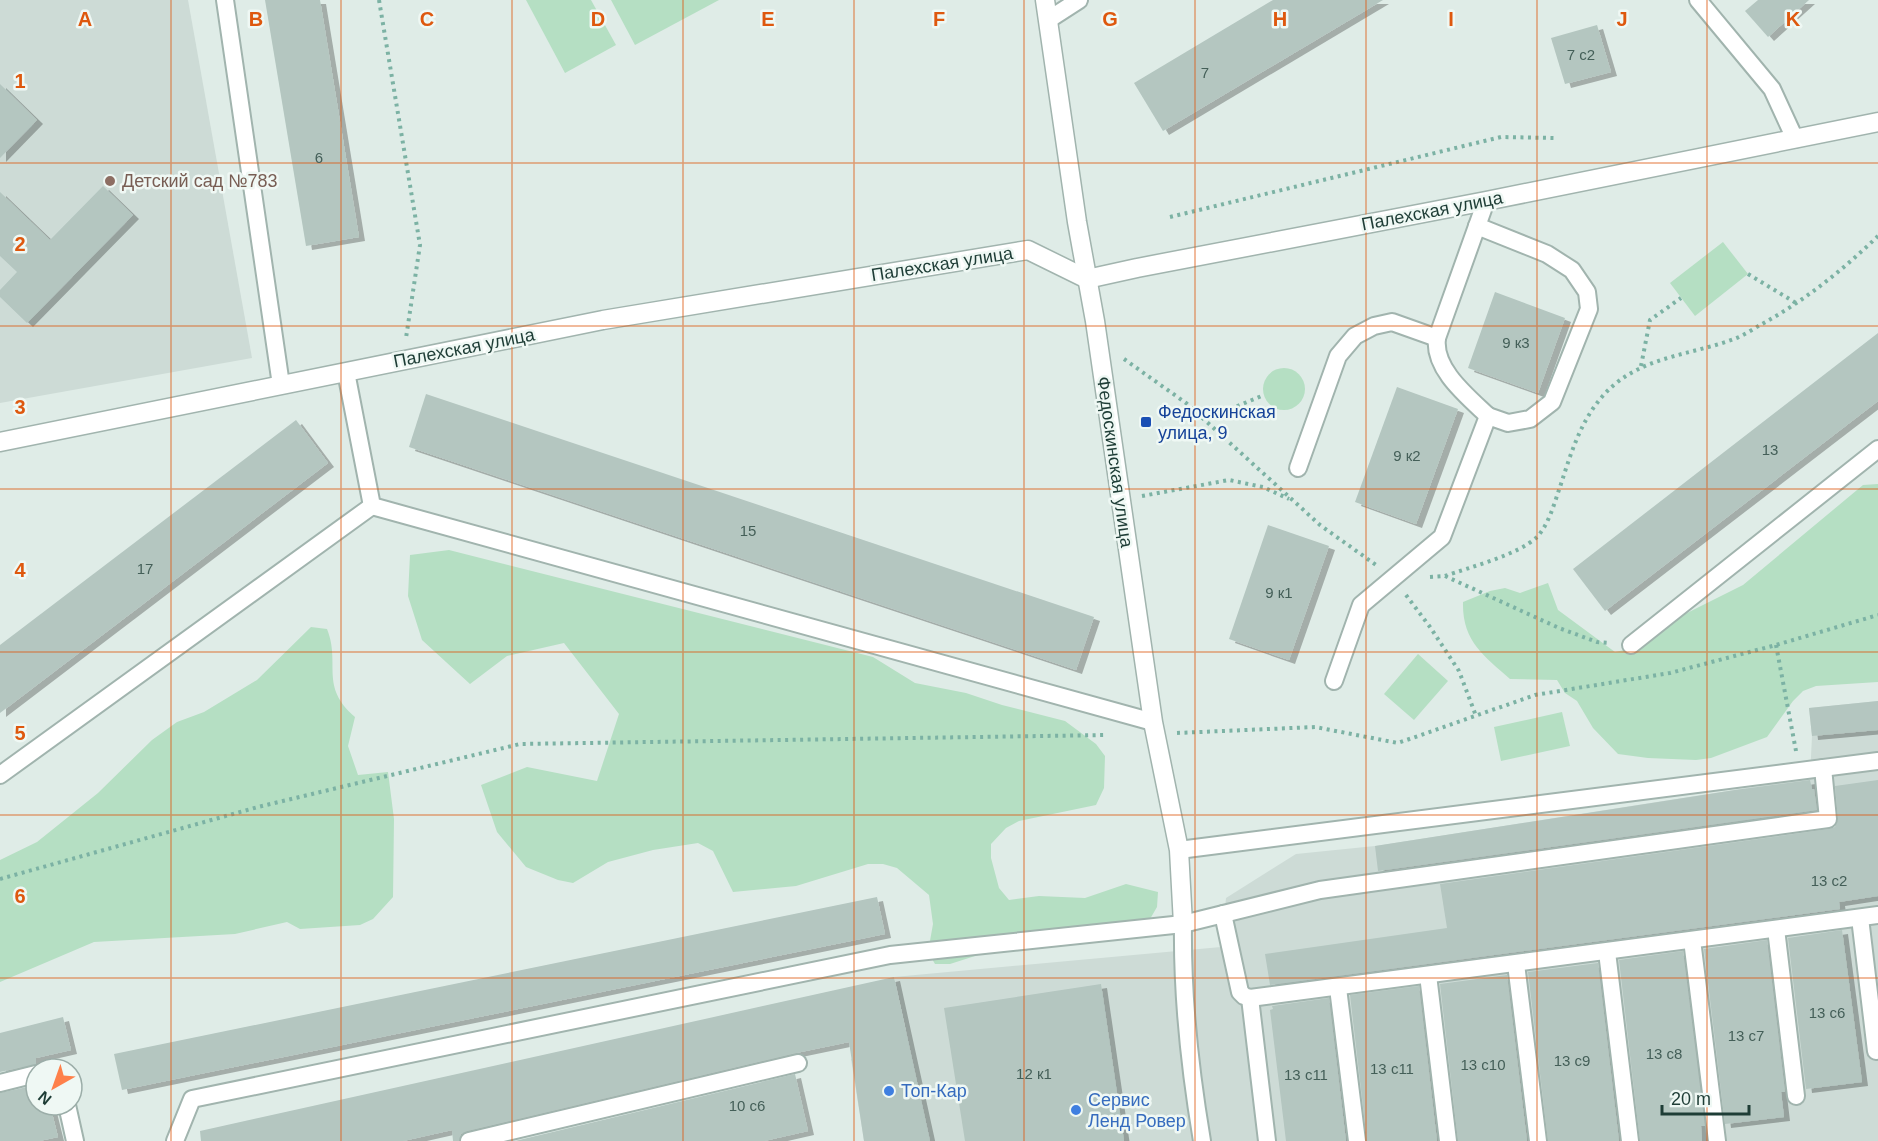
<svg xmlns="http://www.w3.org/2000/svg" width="1878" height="1141" viewBox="0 0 1878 1141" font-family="Helvetica,sans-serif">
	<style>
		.built { fill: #cddbd6 }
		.green { fill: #b5dfc3 }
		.building { fill: #b4c6c0; filter: url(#shadow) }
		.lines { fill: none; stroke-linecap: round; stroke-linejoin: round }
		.service-casing { stroke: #a1b4ae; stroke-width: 20 }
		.minor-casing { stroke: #a1b4ae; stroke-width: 21 }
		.path { stroke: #7cb2a4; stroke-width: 4; stroke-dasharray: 3 4.5; stroke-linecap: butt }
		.service { stroke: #fff; stroke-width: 16 }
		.minor { stroke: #fff; stroke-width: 18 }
		.grid { fill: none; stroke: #de580e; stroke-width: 1.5; stroke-opacity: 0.55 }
		.education-dot { fill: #8d6e63; stroke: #eff8f4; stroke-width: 2 }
		.transit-dot { fill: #1a4fb4; stroke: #eff8f4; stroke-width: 2 }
		.shop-dot { fill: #3f7fe0; stroke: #eff8f4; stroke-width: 2 }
		.labels { text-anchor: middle; stroke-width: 5; stroke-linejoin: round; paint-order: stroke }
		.number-label { font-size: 15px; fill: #445f58 }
		.education-label { font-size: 18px; fill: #785e54; stroke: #eff8f4; text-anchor: start }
		.street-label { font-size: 18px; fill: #1e3d36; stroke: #eff8f4 }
		.transit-label { font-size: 18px; fill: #164399; stroke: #eff8f4; text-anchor: start }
		.shop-label { font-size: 18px; fill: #366cbe; stroke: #eff8f4; text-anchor: start }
		.grid-label { font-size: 20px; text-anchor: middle; font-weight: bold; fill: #de580e; stroke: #eff8f4; stroke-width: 5; stroke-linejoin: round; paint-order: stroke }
	</style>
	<defs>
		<filter id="shadow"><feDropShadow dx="6" dy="4" stdDeviation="0" flood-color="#0004"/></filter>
	</defs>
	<rect width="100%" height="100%" fill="#dfece7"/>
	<g class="built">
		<path d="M0 0H188L252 358 0 403Z"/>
		<path d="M1878 701V1141H864L851 1059 876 1055 874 1037 906 1030 894 977 1221 947 1226 898 1296 854 1375 846 1810 778 1812 736 1809 708Z"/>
	</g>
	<g class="green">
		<path d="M526 0H591L616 45 565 73Z"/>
		<path d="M611 0H719L635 45Z"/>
		<path d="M1723 242 1748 274 1695 316 1670 283Z"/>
		<circle cx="1284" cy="389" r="21"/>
		<path d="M1878 484V682L1816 686 1803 691 1793 701 1767 737 1711 758 1696 760 1648 758 1618 754 1593 728 1577 701 1565 693 1557 680 1510 679C1484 656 1462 641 1463 602L1490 591 1505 588 1520 593 1548 583 1558 610 1615 652 1629 649 1679 617 1743 585 1863 485Z"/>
		<path d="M449 550 873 657 915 683 966 693 1002 705 1065 721 1096 744 1105 756 1104 788 1096 805 1019 821 1006 828 991 844V858L999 888 1009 900 1039 896 1085 898 1126 884 1158 892 1157 907 1150 919 1056 930 950 964H935L928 952 933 924 929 895 897 868 883 864H868L796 886 733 892 713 851 698 843 653 850 608 862 573 883 558 880 526 867 497 832 481 785 527 767 597 781 619 714 564 643 507 656 470 684 422 640 408 596 410 555Z"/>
		<path d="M311 627 327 629C341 664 319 686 355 717L348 746 358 775 388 772 394 819 393 897 373 919 360 925 300 929 287 922 235 934 94 942 0 982V860L37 842 98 793 152 740 177 722 204 712 257 680Z"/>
		<path d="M1418 654 1448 681 1414 720 1384 694Z"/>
		<path d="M1562 712 1570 746 1501 761 1494 727Z"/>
	</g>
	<g class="building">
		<path d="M265 0H320L359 237 306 246Z"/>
		<path d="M1273 0H1383L1163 131 1134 83Z"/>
		<path d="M1758 0H1809L1768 37 1745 11Z"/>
		<path d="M1597 25 1611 72 1565 84 1551 38Z"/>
		<path d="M0 84 37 120 0 158Z"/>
		<path d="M103 186 133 215 27 323 0 297V290L17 272 0 256V192L50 240Z"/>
		<path d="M1495 292 1565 318 1538 393 1468 368Z"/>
		<path d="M1878 333V401L1605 611 1573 569Z"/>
		<path d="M1397 387 1458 409 1416 524 1355 502Z"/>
		<path d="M426 394 1094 617 1076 670 409 447Z"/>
		<path d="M296 420 328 463 0 713V645Z"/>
		<path d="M1268 525 1329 546 1289 660 1229 639Z"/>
		<path d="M1878 701V730L1812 736 1809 708Z"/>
		<path d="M1810 780 1812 789H1814L1817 810 1378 871 1375 846 1735 790Z"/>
		<path d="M1878 780V896L1839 902 1840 909 1270 985 1265 954 1447 928 1440 884 1829 829 1835 827 1838 819 1835 786Z"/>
		<path d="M877 897 885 934 122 1090 114 1054Z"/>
		<path d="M1842 930 1862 1082 1806 1089 1788 938Z"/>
		<path d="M1767 940 1785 1092H1781L1784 1117 1725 1124 1704 949Z"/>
		<path d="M1683 951 1705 1126H1701L1702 1141H1640L1619 960Z"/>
		<path d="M1598 963 1619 1141H1548L1528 972Z"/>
		<path d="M1507 975 1527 1141H1458L1440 984Z"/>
		<path d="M894 977 930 1141H864L849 1042 796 1053 467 1131 461 1134 459 1141H453L452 1130 403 1141H201L200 1131Z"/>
		<path d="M1101 984 1124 1141H965L944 1008Z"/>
		<path d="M1419 986 1437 1141H1367L1350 995Z"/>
		<path d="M1329 998 1346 1141H1286L1270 1010 1273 1009 1272 1006Z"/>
		<path d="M63 1017 71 1050 36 1058V1064L0 1072V1033Z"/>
		<path d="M795 1074 808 1131 764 1141H515Z"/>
		<path d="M36 1085V1105H50L58 1137 39 1141H0V1093Z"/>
	</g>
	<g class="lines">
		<defs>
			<g id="service">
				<path d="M225 0 281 385"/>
				<path d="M1698 0 1772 89 1795 139"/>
				<path d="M1048 20 1079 0"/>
				<path d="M1477 226 1547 254 1572 270 1587 292 1589 309 1552 402 1530 419 1508 423 1488 416"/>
				<path d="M346 372 372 506 1153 722"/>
				<path d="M1298 468 1338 356 1355 336 1374 326 1392 322 1437 338"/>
				<path d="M1631 645 1878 449"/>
				<path d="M1334 681 1361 605 1442 537 1488 416C1467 396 1433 369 1437 338L1486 201"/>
				<path d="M0 775 372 506"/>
				<path d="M1179 850 1878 761"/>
				<path d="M1223 914 1240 992 1244 996 1250 998 1878 915"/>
				<path d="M1860 918 1876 1051"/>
				<path d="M1183 924C1182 996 1190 1070 1202 1141"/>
				<path d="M1776 929 1796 1096"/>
				<path d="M1692 940 1717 1141"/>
				<path d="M1607 952 1630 1141"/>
				<path d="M1516 964 1538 1141"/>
				<path d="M1428 975 1448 1141"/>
				<path d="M1338 988 1357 1141"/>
				<path d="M1250 998 1267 1141"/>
				<path d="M0 1083 36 1074"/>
				<path d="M67 1105 75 1141"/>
				<path d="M175 1141 192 1099 890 955 1183 924 1320 890 1828 819 1823 768"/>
				<path d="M469 1141 798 1063"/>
			</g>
			<g id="minor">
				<path d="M1045 0 1077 222 1095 321 1153 722 1179 850 1183 924"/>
				<path d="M0 442 603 320 1028 250 1087 279 1137 268 1486 201 1878 122"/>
			</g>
		</defs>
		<use href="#service" class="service-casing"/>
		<use href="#minor" class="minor-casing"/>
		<g class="path">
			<path d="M379 0 420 245 406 338"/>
			<path d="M1170 217 1501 137 1556 138"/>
			<path d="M1748 274 1796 303"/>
			<path d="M1124 359 1186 403 1320 525 1376 565"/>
			<path d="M1641 366 1650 320 1681 298"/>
			<path d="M1223 412 1264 395"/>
			<path d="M1142 496 1229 480 1263 487 1289 499"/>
			<path d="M1445 576C1470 567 1518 555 1537 537 1549 524 1554 504 1560 487 1572 450 1583 411 1615 384 1649 356 1694 354 1734 339 1743 336 1753 329 1762 324 1804 301 1843 270 1878 236"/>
			<path d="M1430 577 1445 576 1559 628 1597 642 1609 643"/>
			<path d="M1406 595 1430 627 1459 671 1476 716"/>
			<path d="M1776 645 1796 751"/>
			<path d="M1177 733 1315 727 1398 743 1535 695 1670 673 1776 645 1878 615"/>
			<path d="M0 879 258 807 520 744 1107 735"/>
		</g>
		<use href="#service" class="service"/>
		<use href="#minor" class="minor"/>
	</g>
	<path class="grid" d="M171 0V1141M341 0V1141M512 0V1141M683 0V1141M854 0V1141M1024 0V1141M1195 0V1141M1366 0V1141M1537 0V1141M1707 0V1141M0 163H1878M0 326H1878M0 489H1878M0 652H1878M0 815H1878M0 978H1878"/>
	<circle class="education-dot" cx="110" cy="181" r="6"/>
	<rect class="transit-dot" x="1140" y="416" width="12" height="12" rx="3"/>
	<g class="shop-dot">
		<circle cx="889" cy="1091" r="6"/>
		<circle cx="1076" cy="1110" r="6"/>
	</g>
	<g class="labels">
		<g class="number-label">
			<text x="1581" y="60">7 с2</text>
			<text x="1205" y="78">7</text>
			<text x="319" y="163">6</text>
			<text x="1516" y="348">9 к3</text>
			<text x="1770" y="455">13</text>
			<text x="1407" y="461">9 к2</text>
			<text x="748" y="536">15</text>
			<text x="145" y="574">17</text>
			<text x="1279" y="598">9 к1</text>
			<text x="1829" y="886">13 с2</text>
			<text x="1827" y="1018">13 с6</text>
			<text x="1746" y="1041">13 с7</text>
			<text x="1664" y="1059">13 с8</text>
			<text x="1572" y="1066">13 с9</text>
			<text x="1483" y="1070">13 с10</text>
			<text x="1392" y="1074">13 с11</text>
			<text x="1034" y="1079">12 к1</text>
			<text x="1306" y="1080">13 с11</text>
			<text x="747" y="1111">10 с6</text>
		</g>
		<g class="education-label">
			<text x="122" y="187">Детский сад №783</text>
		</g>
		<g class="street-label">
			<text transform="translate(1432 211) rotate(-11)" y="6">Палехская улица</text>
			<text transform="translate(942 264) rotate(-9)" y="6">Палехская улица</text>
			<text transform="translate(464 348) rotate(-11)" y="6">Палехская улица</text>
			<text transform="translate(1115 462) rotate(82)" y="6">Федоскинская улица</text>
		</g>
		<g class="transit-label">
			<text x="1158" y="418">Федоскинская<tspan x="1158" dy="21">улица, 9</tspan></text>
		</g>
		<g class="shop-label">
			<text x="901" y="1097">Топ-Кар</text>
			<text x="1088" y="1106">Сервис<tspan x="1088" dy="21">Ленд Ровер</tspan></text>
		</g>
	</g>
	<g class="grid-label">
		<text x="85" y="26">A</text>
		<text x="256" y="26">B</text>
		<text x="427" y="26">C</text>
		<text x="598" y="26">D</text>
		<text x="768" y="26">E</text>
		<text x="939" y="26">F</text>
		<text x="1110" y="26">G</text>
		<text x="1280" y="26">H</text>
		<text x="1451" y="26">I</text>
		<text x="1622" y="26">J</text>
		<text x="1793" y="26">K</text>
		<text x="20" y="88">1</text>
		<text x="20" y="251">2</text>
		<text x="20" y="414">3</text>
		<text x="20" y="577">4</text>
		<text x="20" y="740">5</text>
		<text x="20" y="903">6</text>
	</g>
	<g transform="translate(54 1087) rotate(220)"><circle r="28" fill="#eff8f4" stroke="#9bada8" stroke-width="1.5"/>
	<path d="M0-4.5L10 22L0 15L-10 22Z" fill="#fe804a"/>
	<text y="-9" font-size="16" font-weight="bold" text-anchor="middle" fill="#1e3d36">N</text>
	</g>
	<path d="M1662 1105v9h87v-9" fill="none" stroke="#1e3d36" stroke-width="3"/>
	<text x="1671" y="1105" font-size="18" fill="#1e3d36" stroke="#eff8f4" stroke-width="4.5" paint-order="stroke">20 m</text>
</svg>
